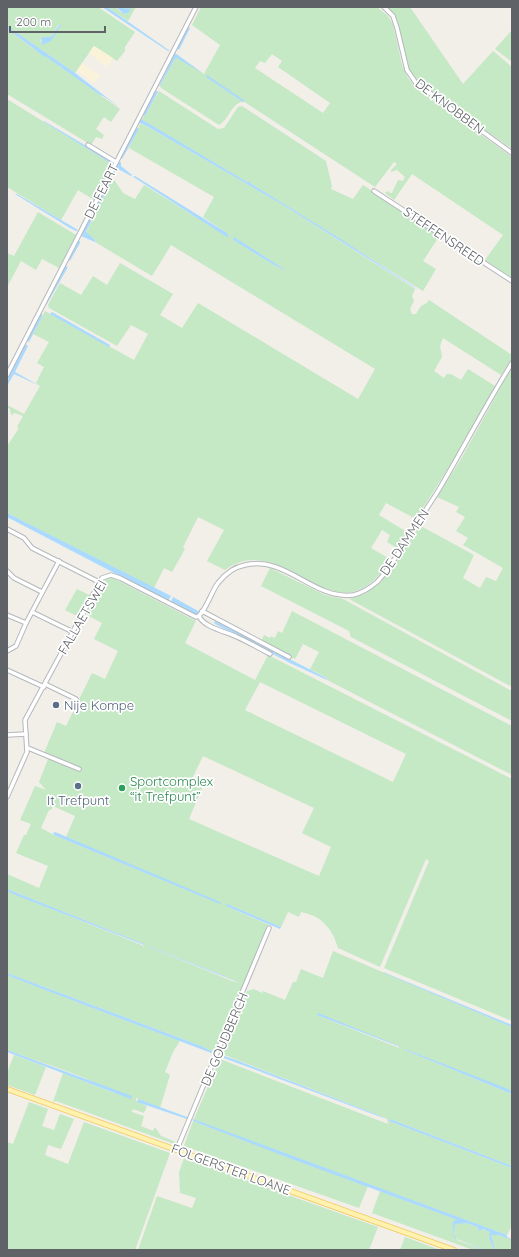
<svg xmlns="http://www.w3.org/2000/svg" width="519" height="1257" viewBox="0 0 519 1257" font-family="Quicksand,sans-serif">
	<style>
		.green { fill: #c5e8c5; fill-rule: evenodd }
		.sand { fill: #fbf3d9 }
		.water { fill: #aadaff }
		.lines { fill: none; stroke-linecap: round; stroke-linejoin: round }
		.minor-casing { stroke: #b5b8bc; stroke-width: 5.5 }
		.major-casing { stroke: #f2c960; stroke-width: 6 }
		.minor { stroke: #fff; stroke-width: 3.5 }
		.major { stroke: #fff2af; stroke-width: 4.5 }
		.service-dot { fill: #5c6f8a; stroke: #fff; stroke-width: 1.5 }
		.leisure-dot { fill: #2e9e5b; stroke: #fff; stroke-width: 1.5 }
		.labels { text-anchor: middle; stroke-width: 3.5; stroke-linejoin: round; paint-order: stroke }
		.street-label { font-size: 13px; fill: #5f6368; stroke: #fff }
		.service-label { font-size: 13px; fill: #4e5e75; stroke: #fff; text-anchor: start }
		.leisure-label { font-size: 13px; fill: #27864d; stroke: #fff; text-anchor: start }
	</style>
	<rect width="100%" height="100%" fill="#f1efe8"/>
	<g class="green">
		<path d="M7 7H98L135 32 125 47V51L117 61 94 46 75 73 7 26ZM59 24 61 25C54 34 53 41 42 44L40 40 43 37H51Z"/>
		<path d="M107 7H116C119 11 123 15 128 13L127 9 124 7H136L128 21Z"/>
		<path d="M201 7H377L387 15 393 24 402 65 408 78 417 89 512 157V278L485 260 503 235 412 174 394 200 385 193 388 191 390 193H392L398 180 403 181 405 177 397 170 391 172V170L397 164 394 162 375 187 206 77 243 102C231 103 229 120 219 125L161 88 160 86 175 59 177 57 204 74 220 45 192 25ZM272 54 282 61 278 67 330 103 323 113 255 68 260 61 265 63Z"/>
		<path d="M389 7H410L463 84 493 51 512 67V149L430 91 421 84 409 71 400 32 388 9Z"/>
		<path d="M7 29C21 39 34 50 48 58L120 109 111 122 104 117 96 129 104 135 102 139 96 137 91 145 7 94Z"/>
		<path d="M512 30V62L495 49Z"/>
		<path d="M159 91 218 129 224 128 238 107 242 106 326 161 332 186 331 189 353 199 363 185 440 235 423 261 436 269 423 291 250 183 249 181 247 182 143 121 142 119 144 116H145Z"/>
		<path d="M7 99 112 164 94 200 78 190 61 220 7 187Z"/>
		<path d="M140 124 145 125 283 205 415 289 412 296 414 301 410 309 412 314H416L421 306 427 303 429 300 512 355V358L501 375 443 338 440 346 442 357 434 371 444 378 447 374H451L461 380 468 369 495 386 454 459 416 519 386 503 379 515 407 532 397 548 387 542 390 535 382 530 371 548 390 559C385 565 381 573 375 579 326 627 280 530 225 570L207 561 224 530 198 517 183 547 185 549 172 572 164 568 154 588 7 513V446L19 428 17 427 23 416 15 413 11 415 10 409 7 407V405L24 414 40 386 36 383 44 367 37 363 49 342 33 334 45 311 134 360 148 334 131 325 117 346 49 308 48 305 60 283 81 295 93 276 107 285 120 263 173 294 160 315 182 328 198 303 358 399 375 369 171 245 152 276 95 242 96 241 86 233 113 178 123 193 135 199 144 185 228 237 227 233 203 217 214 197 129 148ZM233 238H235L285 270 274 265 234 240Z"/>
		<path d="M38 212 76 235 59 268 42 259 36 270 21 261 7 287V253L14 256Z"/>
		<path d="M512 367V687L349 599 365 594 381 582 419 525 474 555 463 578 480 588 486 577 496 581 503 568 463 545 468 538 456 531 465 517 456 512 459 507 437 497 461 459Z"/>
		<path d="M270 568 325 595 343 599 512 691V721L351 637 349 631 261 586Z"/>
		<path d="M111 577 196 621 185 643 255 680 268 655 512 779V1021L384 968 429 861 426 859 380 967 338 948C334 935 329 925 316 917 312 915 306 913 301 912L299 917 288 912 281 927 227 904 226 906 269 925 215 1053 201 1046 7 973V891L144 946V944L7 889V874L39 888 48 866 16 853 24 835H26L31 824 20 820 35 786 46 790 39 782 48 759 49 758 69 766 44 753 57 722 66 726 92 673 105 679 118 651 94 639 102 623 85 614C91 604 100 579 111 577ZM260 682 406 754 393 782 245 710ZM203 756 314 808 302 833 331 847 319 876 189 819 202 788 190 783ZM53 806 75 816 66 837 221 904 54 835 41 828 49 810H51ZM148 946 217 973 240 983 232 981 149 947Z"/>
		<path d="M77 589 91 596 79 617 65 610Z"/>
		<path d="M292 611 512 726V775L327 680V678L310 669 319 652 303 644 295 659 261 642 264 635 270 638 271 636 275 638 278 631 282 633Z"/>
		<path d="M333 951 512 1027V1092L405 1049V1050L512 1094V1166L390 1119 389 1121 512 1168V1225L507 1235 202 1123 194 1119 220 1059 388 1124 387 1119 378 1115 222 1054 247 991 254 989 262 993 263 991 285 1000 293 982H296L301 969 323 978ZM317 1014 399 1046V1048L317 1015Z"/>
		<path d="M7 975 180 1041 173 1052 165 1072 170 1075 160 1108 136 1098V1101L147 1106 144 1113 133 1109 132 1112 144 1116 141 1126 153 1131 155 1127 161 1136 176 1142 177 1145 56 1101 53 1102 63 1073 117 1094C84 1074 43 1064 7 1050Z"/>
		<path d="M14 1055 46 1067 35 1095 7 1085V1073Z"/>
		<path d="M29 1102 48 1109 42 1126 54 1130 60 1114 74 1119 61 1149 48 1145 45 1155 68 1164 84 1122 170 1153 135 1250H7V1142L13 1144Z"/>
		<path d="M193 1121 368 1186 359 1208 184 1146Z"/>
		<path d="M184 1158 378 1227 369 1250H138L157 1196 192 1208 196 1198 180 1193 179 1172Z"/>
		<path d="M380 1191 455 1219 457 1220C452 1227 453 1232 457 1240L483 1250H473L372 1213Z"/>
		<path d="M456 1223H466L478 1227V1230L482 1229 491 1232 489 1238 494 1250H485L457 1239 454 1231 455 1224Z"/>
		<path d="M491 1235H499L512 1239V1250H495Z"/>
		<path d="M405 1237 440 1250H400Z"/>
	</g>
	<g class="sand">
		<path d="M94 46 113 58 107 67 89 53Z"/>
		<path d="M82 63 100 76 94 83 77 71Z"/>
	</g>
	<g class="water">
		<path d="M102 7H107L170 51H168Z"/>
		<path d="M116 7 131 9 128 13 124 14Z"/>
		<path d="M60 24 61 25 51 41 42 45 41 39 43 37H51Z"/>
		<path d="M7 26 75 73 119 107 103 96 100 95 48 58 42 55 33 48 7 29Z"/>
		<path d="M188 27 190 28 179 50 176 48Z"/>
		<path d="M175 53 204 74 177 58 175 59 160 86H159Z"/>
		<path d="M207 75 245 101 243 102 206 77Z"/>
		<path d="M155 91H157L158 92 145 116 143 115Z"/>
		<path d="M141 119 247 182 249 181 250 183 342 240 413 286 418 290 283 205 145 125 139 123Z"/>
		<path d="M44 121 110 160 112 164 44 122Z"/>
		<path d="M136 128 139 129 122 159 121 157Z"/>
		<path d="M118 162H121V166L132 175 131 176 120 170H117L115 175 113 174Z"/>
		<path d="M135 176 227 233 229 236 227 237 219 232 135 178 133 177Z"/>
		<path d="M112 178H113L86 232 96 241 95 242 81 236 110 179Z"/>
		<path d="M15 194H17L78 230 76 231 70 228Z"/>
		<path d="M234 237 287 271 274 265 235 241 233 239Z"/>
		<path d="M78 241H80V243L70 261 69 260Z"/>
		<path d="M65 266 68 267 47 304V303Z"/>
		<path d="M52 312 110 345 109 347 50 314Z"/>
		<path d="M41 314 43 315 29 342 27 340Z"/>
		<path d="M25 344 28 346 15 372 40 386 14 374 7 386V381Z"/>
		<path d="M7 513 171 596 168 601 7 517Z"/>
		<path d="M173 597 200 612 196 615 173 603 171 602Z"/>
		<path d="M215 621 311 670 326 678 327 680 290 663 217 625 214 623Z"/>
		<path d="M55 832 220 902 221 904H220L54 835 53 833Z"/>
		<path d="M7 889 144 944V945L18 896 7 891Z"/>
		<path d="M226 904H227L281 927 280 929 226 906Z"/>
		<path d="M148 946 217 973 240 983 149 947Z"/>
		<path d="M383 972 512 1025V1027L384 973Z"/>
		<path d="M7 973 201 1046 215 1053 214 1054 35 986 7 975Z"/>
		<path d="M318 1013 399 1046 400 1047 317 1015Z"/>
		<path d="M405 1049 508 1089 512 1092V1094L405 1050Z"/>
		<path d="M7 1050 132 1096 131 1099 7 1052Z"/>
		<path d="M224 1056 236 1060 378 1115 386 1119 224 1058Z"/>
		<path d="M138 1099 187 1117V1119L137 1102Z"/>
		<path d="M193 1119 507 1235V1237L512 1240 499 1235H491L495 1250H494L489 1238 490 1232 483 1229 479 1231 478 1227 466 1223 455 1224 454 1233 457 1239 485 1250H483L455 1238 453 1232V1221H456L455 1219 292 1159 193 1121Z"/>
		<path d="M390 1119 512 1166V1168L389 1121Z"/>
	</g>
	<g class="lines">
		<defs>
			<g id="minor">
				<path d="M384 7 393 16 397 28 407 70 416 83 512 153"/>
				<path d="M88 145 116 162"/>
				<path d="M374 191 512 281"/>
				<path d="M7 375 196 7"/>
				<path d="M7 529 24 538 32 548 99 582"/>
				<path d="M7 571 14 578 42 592"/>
				<path d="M202 611 289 657"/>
				<path d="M32 612 73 632"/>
				<path d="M7 615 26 623"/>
				<path d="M199 616C203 627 227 632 237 637 248 642 259 648 270 654"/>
				<path d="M7 651 16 646 26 623 59 561"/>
				<path d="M7 670 44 687"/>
				<path d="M45 684 76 699"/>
				<path d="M7 735 26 734"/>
				<path d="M28 748 79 769"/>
				<path d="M7 797 27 752 25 720 102 578 111 575 120 578 196 617C204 616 212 590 218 583 225 574 234 567 245 565 286 555 313 600 353 595 362 593 370 588 377 582 392 566 403 545 415 527 423 513 433 500 441 486 465 445 487 403 512 363"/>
				<path d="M177 1149 269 928"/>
			</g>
			<path id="major" d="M7 1089 454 1250"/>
		</defs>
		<use href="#minor" class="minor-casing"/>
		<use href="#major" class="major-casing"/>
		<use href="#minor" class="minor"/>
		<use href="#major" class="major"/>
	</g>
	<g class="service-dot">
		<circle cx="56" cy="705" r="4"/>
		<circle cx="78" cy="786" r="4"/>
	</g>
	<circle class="leisure-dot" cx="122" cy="788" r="4"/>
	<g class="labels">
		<g class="street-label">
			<text transform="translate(450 106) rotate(37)" y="5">DE KNOBBEN</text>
			<text transform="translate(101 191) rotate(-63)" y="5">DE FEART</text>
			<text transform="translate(444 236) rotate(34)" y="5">STEFFENSREED</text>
			<text transform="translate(404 542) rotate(-56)" y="5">DE DAMMEN</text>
			<text transform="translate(82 617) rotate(-60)" y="5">FALLAETSWEI</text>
			<text transform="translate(224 1039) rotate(-67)" y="5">DE GOUDBERCH</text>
			<text transform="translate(231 1169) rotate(20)" y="5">FOLGERSTER LOANE</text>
		</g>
		<g class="service-label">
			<text x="64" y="710">Nije Kompe</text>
			<text x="78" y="805" text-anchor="middle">It Trefpunt</text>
		</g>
		<g class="leisure-label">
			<text x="130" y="786">Sportcomplex<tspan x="130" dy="15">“it Trefpunt”</tspan></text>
		</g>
	</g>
	<rect width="519" height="1257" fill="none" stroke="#5f6368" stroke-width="16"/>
	<path d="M10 26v6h95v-6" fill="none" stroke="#5f6368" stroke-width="2"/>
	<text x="16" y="26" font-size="12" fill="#5f6368" stroke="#ffffff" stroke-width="3" paint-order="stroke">200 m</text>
</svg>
